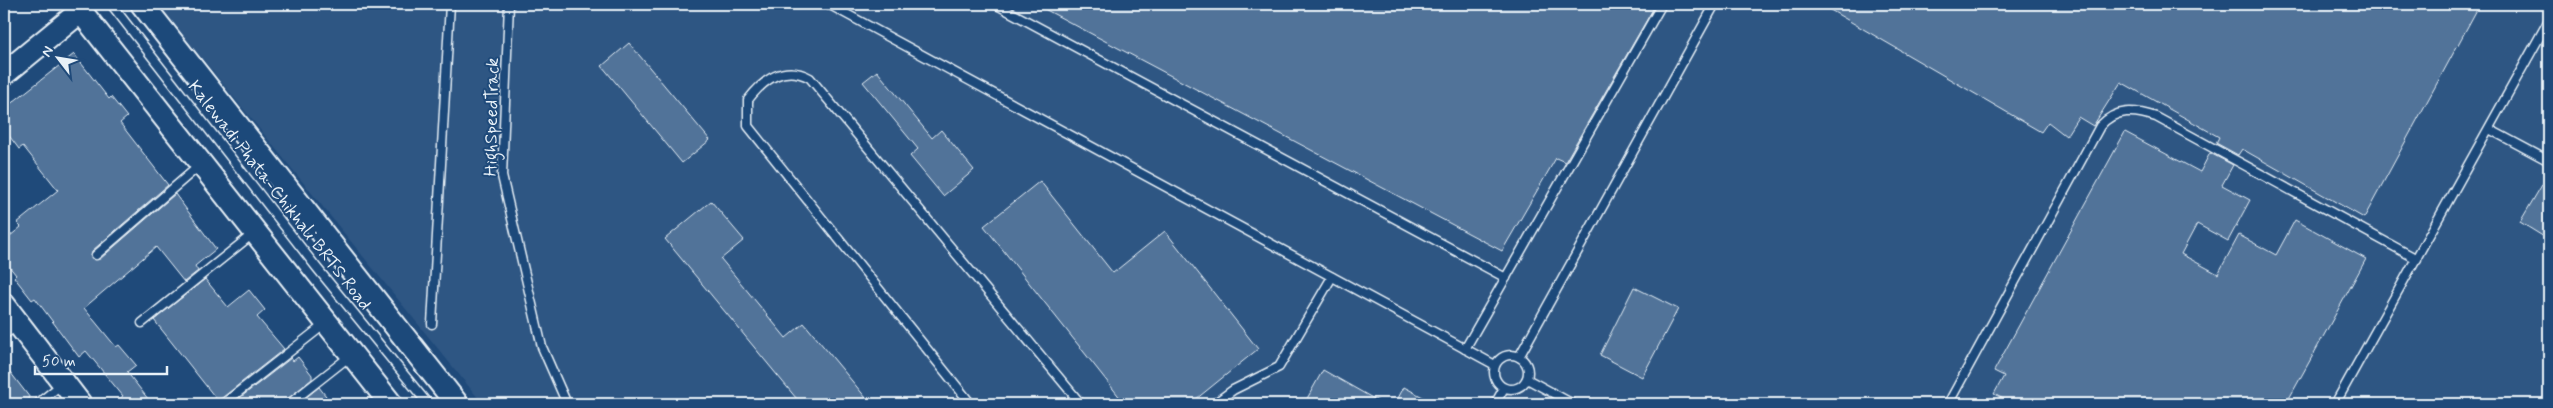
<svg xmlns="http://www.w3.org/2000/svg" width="2553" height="408" viewBox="0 0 2553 408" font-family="Mynerve,sans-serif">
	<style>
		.built { fill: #2e5683 }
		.building { fill: #517399; stroke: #e8f1f8 }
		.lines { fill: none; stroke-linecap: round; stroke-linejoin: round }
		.lane-casing { stroke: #e8f1f8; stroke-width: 11 }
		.secondary-casing { stroke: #e8f1f8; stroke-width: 26 }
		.lane { stroke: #1f4a7a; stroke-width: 8 }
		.secondary { stroke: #1f4a7a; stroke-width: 22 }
		.labels { text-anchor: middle; stroke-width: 4; stroke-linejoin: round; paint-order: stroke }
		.street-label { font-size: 18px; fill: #e8f1f8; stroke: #1f4a7a }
	</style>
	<rect width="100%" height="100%" fill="#1f4a7a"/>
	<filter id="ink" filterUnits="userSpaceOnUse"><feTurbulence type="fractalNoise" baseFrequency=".02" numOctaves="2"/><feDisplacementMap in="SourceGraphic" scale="10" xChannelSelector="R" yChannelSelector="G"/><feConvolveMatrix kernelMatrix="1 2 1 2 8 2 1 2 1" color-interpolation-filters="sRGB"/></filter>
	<g filter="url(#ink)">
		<path class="built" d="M158 4H2549V404H483Z"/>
		<g class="building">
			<path d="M1035 4H1656L1565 162 1556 158 1502 251Z"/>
			<path d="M1820 4H2480L2364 218 2242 149 2238 155 2216 143 2219 137 2121 82 2093 126 2078 117 2066 136 2048 122 2041 132Z"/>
			<path d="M629 43 710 140 682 163 602 66Z"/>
			<path d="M74 54 109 99 111 97 127 117 120 123 168 185 92 251 91 258 100 259 175 194 216 249 195 266 198 271 184 282 156 247 84 308 116 347 119 345 136 365 127 372 152 404H113L123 396 86 351 79 357 35 298 32 300 14 277 16 275 4 260V241L21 227 17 223 58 190 23 146 19 149 4 129V109Z"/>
			<path d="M877 71 932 138 941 130 974 170 943 196 910 156 918 149 863 82Z"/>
			<path d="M2125 132 2200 172 2210 153 2233 165 2222 185 2250 200 2228 241 2197 224 2181 254 2218 274 2239 235 2276 255 2295 220 2366 259 2286 404H2013L1994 394 2004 376 1994 371Z"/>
			<path d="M2549 173V240L2520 222Z"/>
			<path d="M1040 181 1113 273 1165 231 1258 349 1190 404H1125L984 226Z"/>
			<path d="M711 201 744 240 721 259 786 338 804 323 871 404H801L665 239Z"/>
			<path d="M205 279 228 307 249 290 265 310 257 317 284 349 218 401 154 320Z"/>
			<path d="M1634 287 1678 309 1642 377 1600 355Z"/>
			<path d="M298 357 312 375V379L286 400 283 404H232L291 358 293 361Z"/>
			<path d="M4 364 30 398 22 404H4Z"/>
			<path d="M1323 370 1383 404H1304Z"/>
			<path d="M319 387 332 404H298Z"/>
			<path d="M1404 387 1436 404H1395Z"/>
		</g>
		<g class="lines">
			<defs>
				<g id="lane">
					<path d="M111 4 317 268 428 404"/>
					<path d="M509 4 502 176 542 347 567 404"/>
					<path d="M828 4 1495 365"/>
					<path d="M995 4 1506 278"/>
					<path d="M2489 129 2549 161"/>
					<path d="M96 255 200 165"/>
					<path d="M142 323 254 233"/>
					<path d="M432 324 450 4"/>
					<path d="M4 335 17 325"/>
					<path d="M1465 349 1662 4"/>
					<circle cx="1511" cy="372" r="17"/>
					<path d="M1519 357 1715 4"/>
					<path d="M1527 379 1573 404"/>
					<path d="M37 404 62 384"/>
					<path d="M223 404 325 324"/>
					<path d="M289 404 350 356"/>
					<path d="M971 404 748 126V100C764 79 784 64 810 78L1081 404"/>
					<path d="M1214 404 1233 390 1279 367 1332 277"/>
					<path d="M1495 404 1504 388"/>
					<path d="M1948 404 2100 126C2116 108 2135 110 2156 117L2417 259"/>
					<path d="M2335 404 2549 20"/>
				</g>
				<g id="secondary">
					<path d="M75 4 391 404"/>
					<path d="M142 4 457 404"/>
					<path d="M4 74 81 11"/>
					<path d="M4 305 80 404"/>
				</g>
			</defs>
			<use href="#lane" class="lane-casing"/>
			<use href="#secondary" class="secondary-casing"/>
			<use href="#lane" class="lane"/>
			<use href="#secondary" class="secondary"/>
		</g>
	</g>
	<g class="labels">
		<g class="street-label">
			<text transform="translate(491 117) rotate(-89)" y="6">HighSpeedTrack</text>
			<text transform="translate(280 195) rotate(52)" y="6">Kalewadi Phata-Chikhali BRTS Road</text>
		</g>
	</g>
	<rect width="2553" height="408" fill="none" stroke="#1f4a7a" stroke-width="20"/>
	<rect x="10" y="10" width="2533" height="388" fill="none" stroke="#e8f1f8" stroke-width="2" filter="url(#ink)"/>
	<g transform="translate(58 58) rotate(301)" stroke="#1f4a7a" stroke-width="4" paint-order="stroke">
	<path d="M0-4L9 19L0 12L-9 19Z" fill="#e8f1f8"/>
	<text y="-8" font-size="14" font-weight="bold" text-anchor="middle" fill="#e8f1f8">N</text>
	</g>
	<path d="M35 366v8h132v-8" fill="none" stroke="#e8f1f8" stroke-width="2.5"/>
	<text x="42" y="366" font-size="15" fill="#e8f1f8" stroke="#1f4a7a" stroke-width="4" paint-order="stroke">50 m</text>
</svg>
